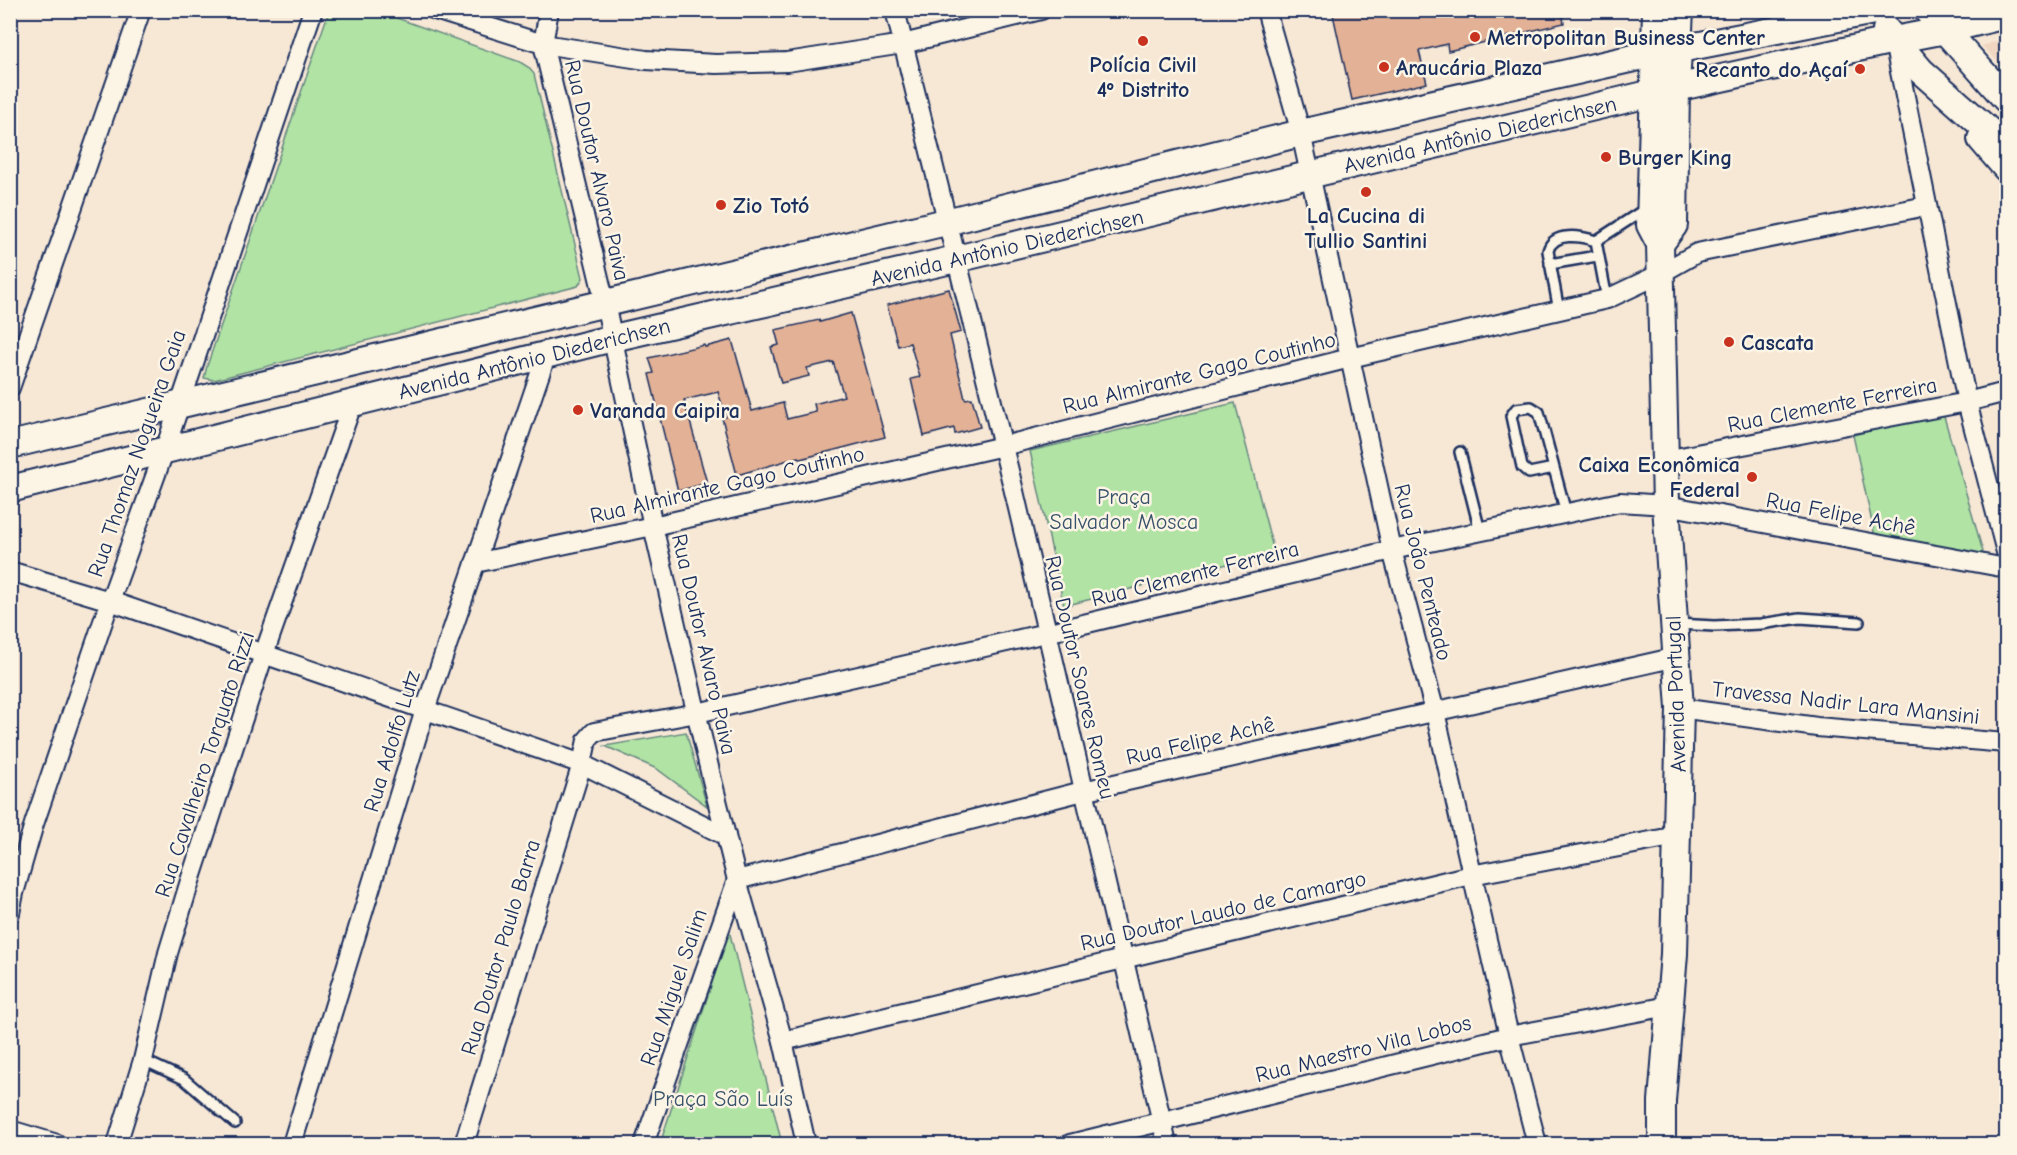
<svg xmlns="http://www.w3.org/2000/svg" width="2017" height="1155" viewBox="0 0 2017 1155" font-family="'Comic Neue',sans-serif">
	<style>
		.built { fill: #f1d7c2 }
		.green { fill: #b1e3a4; stroke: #668981; stroke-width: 1.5 }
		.building { fill: #e3b195; stroke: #1b2f5e; stroke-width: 1.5 }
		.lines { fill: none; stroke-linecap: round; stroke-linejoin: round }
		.lane-casing { stroke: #1b2f5e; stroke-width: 14 }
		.street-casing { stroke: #1b2f5e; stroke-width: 22 }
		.secondary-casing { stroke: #1b2f5e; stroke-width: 30 }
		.lane { stroke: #fcf5e5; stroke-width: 9 }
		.street { stroke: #fcf5e5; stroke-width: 18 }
		.secondary { stroke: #fcf5e5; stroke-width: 26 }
		.poi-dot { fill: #c8321e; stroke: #fcf5e5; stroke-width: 2 }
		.labels { text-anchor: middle; stroke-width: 5; stroke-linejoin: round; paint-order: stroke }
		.poi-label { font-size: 22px; font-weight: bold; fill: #1b2f5e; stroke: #fcf5e5; text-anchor: start }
		.street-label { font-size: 22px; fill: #1b2f5e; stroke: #fcf5e5 }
		.park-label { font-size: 22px; fill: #39536c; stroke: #fcf5e5 }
	</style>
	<rect width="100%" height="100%" fill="#f7e7d5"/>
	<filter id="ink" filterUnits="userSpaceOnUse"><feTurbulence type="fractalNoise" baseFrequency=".0167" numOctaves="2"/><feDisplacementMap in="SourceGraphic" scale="12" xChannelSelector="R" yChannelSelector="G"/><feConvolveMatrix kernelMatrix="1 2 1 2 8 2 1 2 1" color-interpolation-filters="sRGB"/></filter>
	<g filter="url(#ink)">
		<path class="built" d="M2006 38V70L1982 46Z"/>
		<g class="green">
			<path d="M329 11H377L520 62 528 67 534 74 583 278 578 286 214 380 204 378 207 366Z"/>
			<path d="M1235 403 1274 552 1064 606 1030 451Z"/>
			<path d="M1943 413 1983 552 1981 557 1876 541 1853 435Z"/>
			<path d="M686 732 707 806 657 769 605 746Z"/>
			<path d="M729 930 782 1144H660Z"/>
		</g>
		<g class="building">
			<path d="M1332 10H1561L1564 23 1448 51 1447 44 1419 51 1427 83 1352 100Z"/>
			<path d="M949 289 961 332 950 335 965 399 972 398 980 427 955 434 954 428 924 436 911 379 920 377 910 343 898 346 887 305Z"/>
			<path d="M851 313 885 437 800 459 799 457 737 475 722 418 726 417 718 392 684 400 707 483 678 491 649 374 654 373 649 358 704 345 705 347 732 340 752 411 783 403 787 419 816 412 814 404 844 396 833 362 807 368 809 376 781 383 771 347 779 345 775 330 819 320 820 322Z"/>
		</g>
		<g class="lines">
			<defs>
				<g id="lane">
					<path d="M1596 241 1647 208"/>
					<path d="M1550 264 1597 256"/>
					<path d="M1559 311 1548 251C1553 231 1581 236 1596 241L1607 299"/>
					<path d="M1460 452 1480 531"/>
					<path d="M1554 468 1529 473 1522 467 1511 416 1516 409 1531 407 1539 412 1566 513"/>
					<path d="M1677 624 1714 626 1761 624 1800 618 1859 622"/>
					<path d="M143 1060 184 1079 235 1123"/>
				</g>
				<g id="street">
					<path d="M435 10 543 44 646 60 716 64 787 62 903 44 1041 10"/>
					<path d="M549 10 543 44 605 303 653 526 712 780 737 880 783 1041 806 1144"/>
					<path d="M895 10 1013 487 1167 1144"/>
					<path d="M1266 10 1301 133 1392 550 1435 712 1509 1036 1537 1144"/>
					<path d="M1894 42 1967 402 2006 552"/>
					<path d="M10 388 141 10"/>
					<path d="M1665 460 1967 402 2006 392"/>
					<path d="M475 563 653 526 1003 446 1350 358 1607 299 1660 274 1697 253 1926 206"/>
					<path d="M10 571 110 601 582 764 726 836"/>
					<path d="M1680 708 1817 727 2006 743"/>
					<path d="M737 880 1083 791 1677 657"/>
					<path d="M10 913 14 893 34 824 110 601 164 452 313 10"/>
					<path d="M783 1041 1471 875 1677 836"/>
					<path d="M10 1130 57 1144"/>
					<path d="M117 1144 143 1060 168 953 190 881 264 654 353 402"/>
					<path d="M292 1144 425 710 546 356"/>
					<path d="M464 1144 582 764 587 740 594 732 697 713 1046 633 1392 550 1620 502 1666 505 2006 568"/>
					<path d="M644 1144 737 880"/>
					<path d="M1070 1144 1509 1036 1669 1006"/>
				</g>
				<g id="secondary">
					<path d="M1656 10 1650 225 1660 244 1666 505 1680 708 1674 954 1662 1101V1144"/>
					<path d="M1927 10 2006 99"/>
					<path d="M1886 30 1921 71 2006 146"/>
					<path d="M1981 139 2006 168"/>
					<path d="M1660 244 1674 225 1676 88 1680 10"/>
					<path d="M10 445 946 222 1301 133 1634 58 1879 10"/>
					<path d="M10 489 613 338 956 259 1653 93 1894 40 1946 30 2006 15"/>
				</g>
			</defs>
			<use href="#lane" class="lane-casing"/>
			<use href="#street" class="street-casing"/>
			<use href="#secondary" class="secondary-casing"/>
			<use href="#lane" class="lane"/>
			<use href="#street" class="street"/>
			<use href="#secondary" class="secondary"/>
		</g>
	</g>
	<g class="poi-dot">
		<circle cx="1475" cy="37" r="6"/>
		<circle cx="1143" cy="41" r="6"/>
		<circle cx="1384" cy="67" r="6"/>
		<circle cx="1860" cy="69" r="6"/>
		<circle cx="1606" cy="157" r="6"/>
		<circle cx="1366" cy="192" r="6"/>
		<circle cx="721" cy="205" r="6"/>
		<circle cx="1729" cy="342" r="6"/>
		<circle cx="578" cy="410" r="6"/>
		<circle cx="1752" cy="477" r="6"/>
	</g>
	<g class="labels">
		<g class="poi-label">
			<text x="1487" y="45">Metropolitan Business Center</text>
			<text x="1143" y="72" text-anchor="middle">Polícia Civil<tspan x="1143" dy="25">4º Distrito</tspan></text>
			<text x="1396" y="75">Araucária Plaza</text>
			<text x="1848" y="77" text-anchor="end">Recanto do Açaí</text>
			<text x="1618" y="165">Burger King</text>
			<text x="733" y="213">Zio Totó</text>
			<text x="1366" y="223" text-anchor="middle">La Cucina di<tspan x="1366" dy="25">Tullio Santini</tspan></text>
			<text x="1741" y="350">Cascata</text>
			<text x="590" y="418">Varanda Caipira</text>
			<text x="1740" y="472" text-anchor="end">Caixa Econômica<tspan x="1740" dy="25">Federal</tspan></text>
		</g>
		<g class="street-label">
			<text transform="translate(1480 134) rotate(-13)" y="8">Avenida Antônio Diederichsen</text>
			<text transform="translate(598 170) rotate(77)" y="8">Rua Doutor Alvaro Paiva</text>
			<text transform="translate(1007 247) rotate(-13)" y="8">Avenida Antônio Diederichsen</text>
			<text transform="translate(534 358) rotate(-14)" y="8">Avenida Antônio Diederichsen</text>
			<text transform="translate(1199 372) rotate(-14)" y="8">Rua Almirante Gago Coutinho</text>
			<text transform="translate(1832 404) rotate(-11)" y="8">Rua Clemente Ferreira</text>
			<text transform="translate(136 453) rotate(-71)" y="8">Rua Thomaz Nogueira Gaia</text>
			<text transform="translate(727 484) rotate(-13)" y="8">Rua Almirante Gago Coutinho</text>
			<text transform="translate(1841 513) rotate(11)" y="8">Rua Felipe Achê</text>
			<text transform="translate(1424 572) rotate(76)" y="8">Rua João Penteado</text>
			<text transform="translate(1195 573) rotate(-14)" y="8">Rua Clemente Ferreira</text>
			<text transform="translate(705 644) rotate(77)" y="8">Rua Doutor Alvaro Paiva</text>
			<text transform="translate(1081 677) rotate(77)" y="8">Rua Doutor Soares Romeu</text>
			<text transform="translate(1675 694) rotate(-92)" y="8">Avenida Portugal</text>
			<text transform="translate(1846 702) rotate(6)" y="8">Travessa Nadir Lara Mansini</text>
			<text transform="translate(1200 740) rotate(-13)" y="8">Rua Felipe Achê</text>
			<text transform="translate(391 741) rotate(-73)" y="8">Rua Adolfo Lutz</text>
			<text transform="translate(204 764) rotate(-72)" y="8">Rua Cavalheiro Torquato Rizzi</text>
			<text transform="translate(1223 910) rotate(-13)" y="8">Rua Doutor Laudo de Camargo</text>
			<text transform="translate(500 947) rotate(-73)" y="8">Rua Doutor Paulo Barra</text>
			<text transform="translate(673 987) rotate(-71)" y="8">Rua Miguel Salim</text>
			<text transform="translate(1363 1048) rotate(-14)" y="8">Rua Maestro Vila Lobos</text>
		</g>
		<g class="park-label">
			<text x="1124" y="504">Praça<tspan x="1124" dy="25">Salvador Mosca</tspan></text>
			<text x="723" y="1106">Praça São Luís</text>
		</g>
	</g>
	<rect width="2017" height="1155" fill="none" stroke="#fcf5e5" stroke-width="36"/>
	<rect x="18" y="18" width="1981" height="1119" fill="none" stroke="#1b2f5e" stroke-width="2" filter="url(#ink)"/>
</svg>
